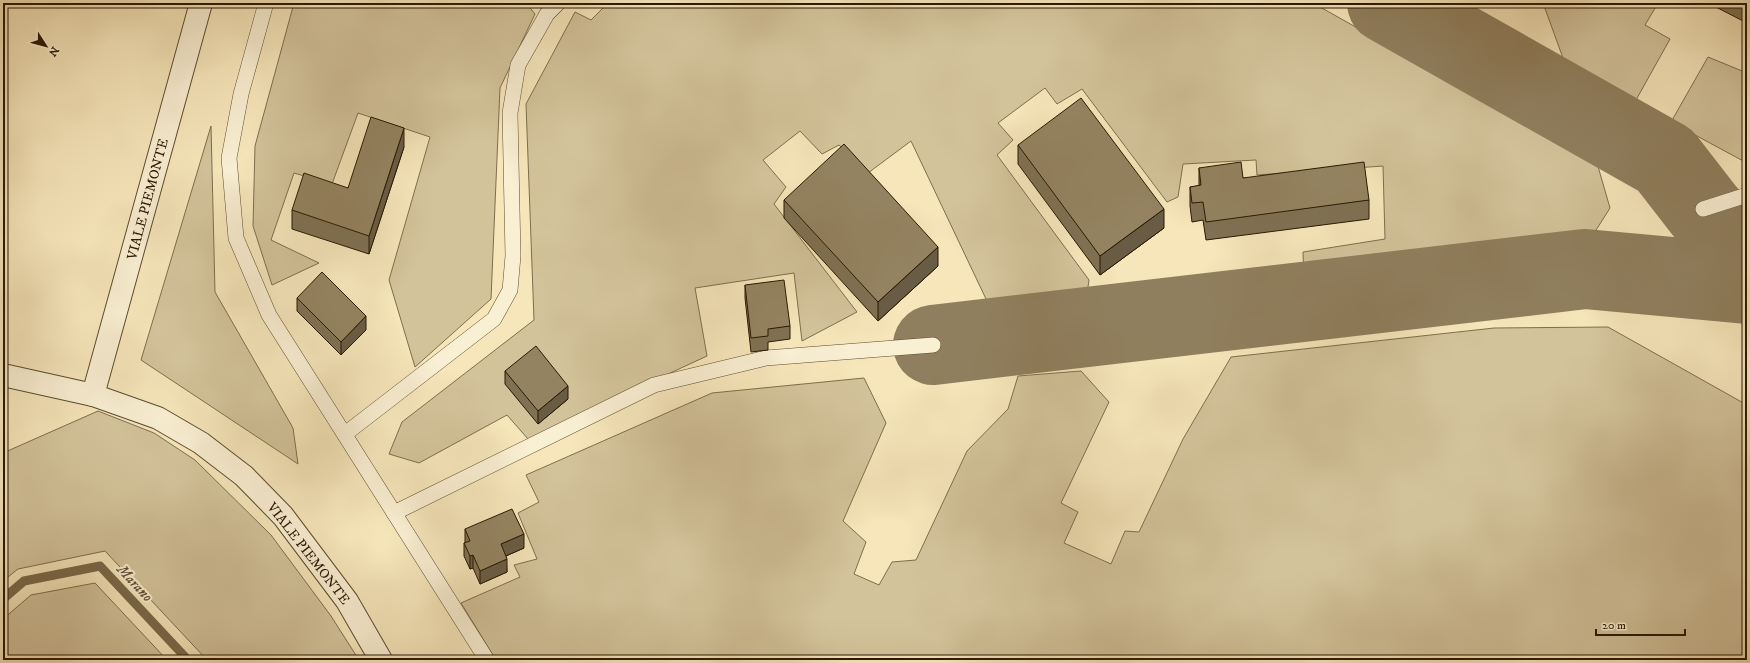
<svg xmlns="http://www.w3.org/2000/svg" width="1750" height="663" viewBox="0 0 1750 663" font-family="'IM FELL DW Pica',serif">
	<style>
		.green { fill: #d3c39b; stroke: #7e6e4e }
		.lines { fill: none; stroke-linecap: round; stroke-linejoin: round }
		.stream { stroke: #7a6a4a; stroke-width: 9 }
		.taxiway { stroke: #907f5e; stroke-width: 80 }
		.service-casing { stroke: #5c4c2f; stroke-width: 16 }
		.minor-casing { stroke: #5c4c2f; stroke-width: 24 }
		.service { stroke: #f9efd2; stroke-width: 15 }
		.minor { stroke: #f9efd2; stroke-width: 22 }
		.wall { fill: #7f7153; stroke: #291801 }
		.shaded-wall { fill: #685c44; stroke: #291801 }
		.building { fill: #948361; stroke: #291801 }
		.labels { text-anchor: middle; stroke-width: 4; stroke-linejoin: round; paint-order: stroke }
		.street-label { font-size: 14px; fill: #291801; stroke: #f9efd2 }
		.water-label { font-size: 15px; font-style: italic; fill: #5f4e32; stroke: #f9efd2 }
	</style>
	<rect width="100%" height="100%" fill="#f6e6ba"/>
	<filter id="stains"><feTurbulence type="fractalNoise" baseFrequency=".005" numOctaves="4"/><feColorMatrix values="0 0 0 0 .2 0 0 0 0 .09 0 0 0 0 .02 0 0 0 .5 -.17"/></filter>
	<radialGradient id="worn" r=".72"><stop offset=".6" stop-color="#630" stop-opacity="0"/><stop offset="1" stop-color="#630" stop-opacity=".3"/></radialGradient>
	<g class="green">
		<path d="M294 3H526L535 14 500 88 491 299 415 367 389 280 430 137 358 113 332 184 294 173 271 240 319 263 272 285 253 226 255 146Z"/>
		<path d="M608 3H1313L1597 163 1610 208 1586 246 1304 282 1303 252 1385 239 1383 166 1257 175 1256 160 1183 164 1178 197 1167 202 1082 89 1057 104 1045 88 998 123 1013 140 997 155 1089 280 1085 308 996 320 911 141 868 173 839 145 822 154 800 131 763 160 786 187 774 204 857 312 802 341 794 273 695 288 707 356 528 439 507 415 419 463 389 454 402 422 534 320 526 104 575 12 591 20Z"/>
		<path d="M1543 3H1658L1645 25 1670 39 1636 100 1567 69Z"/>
		<path d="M1708 57 1747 73V163L1671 122Z"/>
		<path d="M211 126 215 292 293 428 298 464 141 360Z"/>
		<path d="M1608 327 1747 405V660H496L461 603 520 577 514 565 537 559 518 513 539 502 526 475 712 393 864 378 886 423 843 521 866 542 854 574 879 585 892 562 916 560 967 451 1008 409 1018 376 1081 371 1109 402 1061 503 1078 512 1064 543 1111 564 1125 531 1139 532 1183 439 1231 357 1494 328Z"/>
		<path d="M98 411 154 433 195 460 271 535 331 616 359 660H207L105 551 18 569 3 581V453Z"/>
		<path d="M95 583 167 660H3V619L31 595Z"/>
	</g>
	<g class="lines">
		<path class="stream" d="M3 599 24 581 100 566 188 660"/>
		<g class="taxiway">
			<path d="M1387 3 1665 160 1703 209 1747 262"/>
			<path d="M933 345 1585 269 1747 284"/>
		</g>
		<defs>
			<g id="service">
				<path d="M266 3 241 94 229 158 236 238 269 315 487 660"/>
				<path d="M1703 209 1747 195"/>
				<path d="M345 434 494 319 510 290 513 256 510 113 518 65 547 14 558 3"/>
				<path d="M394 513 654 385 766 358 933 345"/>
			</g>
			<g id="minor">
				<path d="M3 375 93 395 158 418 201 443 244 476 283 516 347 601 381 660"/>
				<path d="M93 395 201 3"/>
			</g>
		</defs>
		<use href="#service" class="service-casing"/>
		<use href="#minor" class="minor-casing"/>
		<use href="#service" class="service"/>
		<use href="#minor" class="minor"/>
	</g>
	<g class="wall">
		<path d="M1708 3H1747V23Z"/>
		<path d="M1018 145 1164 228 1100 275 1018 164Z"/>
		<path d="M404 147 369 254 292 229V210L348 188Z"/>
		<path d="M1199 168 1243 178 1369 200V219L1206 240 1203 220 1192 222 1190 206V187L1199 186Z"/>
		<path d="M784 200 938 266 878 321 784 218Z"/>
		<path d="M745 285 790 326V339L768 342V350L751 352 745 298Z"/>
		<path d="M297 298 366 330 341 355 297 311Z"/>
		<path d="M505 371 568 399 538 424 505 384Z"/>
		<path d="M465 529 524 548 506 556 507 572 480 584 473 568 470 569 464 556V543H465Z"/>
	</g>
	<g class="shaded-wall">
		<path d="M404 128V147L369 254V236Z"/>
		<path d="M1164 209V228L1100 275V256Z"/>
		<path d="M938 247V266L878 321V302Z"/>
		<path d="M366 316V330L341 355V342Z"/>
		<path d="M568 386V399L538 424V411Z"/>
		<path d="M524 534V548L501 558V544Z"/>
		<path d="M473 555V568L470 569V556Z"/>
		<path d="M507 559V572L480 584V571Z"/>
	</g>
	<g class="building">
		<path d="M1734 3H1747V9Z"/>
		<path d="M1081 98 1164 209 1100 256 1018 145Z"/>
		<path d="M371 117 404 128 369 236 292 210 304 173 348 188Z"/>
		<path d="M844 144 938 247 878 302 784 200Z"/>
		<path d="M1241 162 1243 178 1364 162 1369 200 1206 222 1203 202 1192 203 1190 187 1201 185 1199 168Z"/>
		<path d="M322 272 366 316 341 342 297 298Z"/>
		<path d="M784 280 790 326 768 329V336L751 338 745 285Z"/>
		<path d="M536 346 568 386 538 411 505 371Z"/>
		<path d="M512 509 524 534 501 544 507 559 480 571 473 555 470 556 464 543 470 541 465 529Z"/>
	</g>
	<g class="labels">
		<g class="street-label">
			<text transform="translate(147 199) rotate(-75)" y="5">VIALE PIEMONTE</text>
			<text transform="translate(309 553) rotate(52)" y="5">VIALE PIEMONTE</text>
		</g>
		<g class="water-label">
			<text transform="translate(135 583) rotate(47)" y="5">Marano</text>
		</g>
	</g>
	<rect width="1750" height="663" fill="none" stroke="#f6e6ba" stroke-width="16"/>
	<rect x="4" y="4" width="1742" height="655" fill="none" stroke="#291801" stroke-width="2"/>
	<rect x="8" y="8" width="1734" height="647" fill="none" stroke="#291801"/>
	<g transform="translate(46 46) rotate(126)" stroke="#f9efd2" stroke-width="3" paint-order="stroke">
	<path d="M0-3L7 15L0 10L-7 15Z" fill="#291801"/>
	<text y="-6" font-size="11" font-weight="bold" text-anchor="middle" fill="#291801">N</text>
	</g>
	<path d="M1596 629v6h89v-6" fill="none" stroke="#291801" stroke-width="2"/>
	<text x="1602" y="629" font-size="12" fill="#291801" stroke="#f9efd2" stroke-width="3" paint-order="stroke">20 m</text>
	<rect width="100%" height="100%" filter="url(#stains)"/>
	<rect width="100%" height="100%" fill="url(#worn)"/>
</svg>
